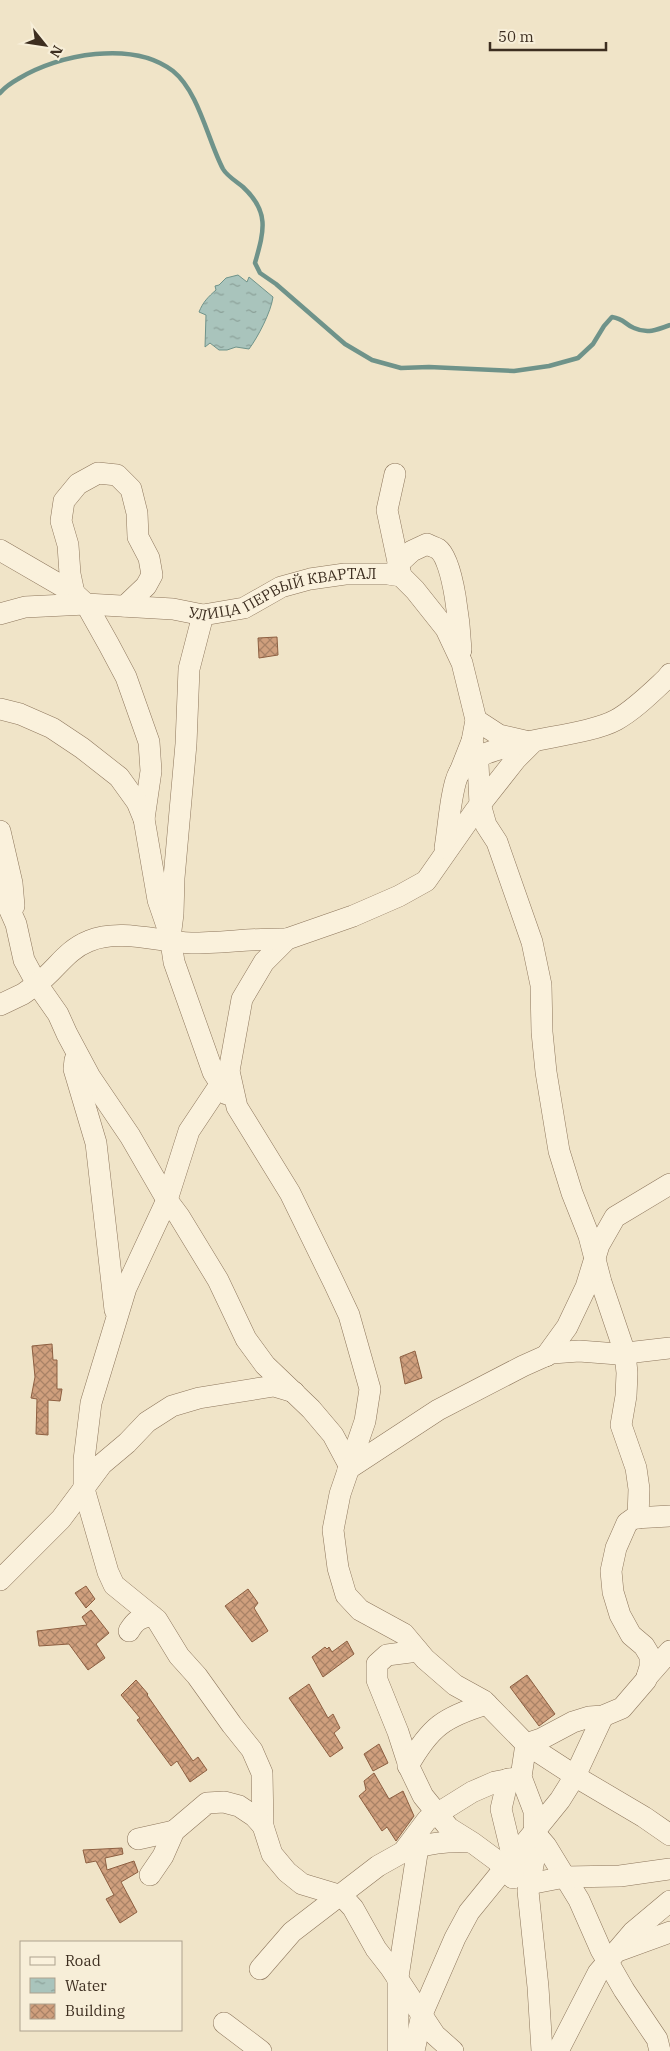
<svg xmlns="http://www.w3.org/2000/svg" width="670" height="2051" viewBox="0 0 670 2051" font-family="'IBM Plex Serif',serif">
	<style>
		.water { fill: url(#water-ripples); stroke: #6f938a }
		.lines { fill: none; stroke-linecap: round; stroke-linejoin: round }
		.stream { stroke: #6f938a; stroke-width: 4.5 }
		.building { fill: url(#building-cross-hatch); stroke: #8d5f41 }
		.minor-casing { stroke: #8d765c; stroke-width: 22 }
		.minor { stroke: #faf1dc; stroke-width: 21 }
		.labels { text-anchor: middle; stroke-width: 4; stroke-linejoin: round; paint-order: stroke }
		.street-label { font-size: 15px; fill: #3d2e20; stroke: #f7eed8 }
	</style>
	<defs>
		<pattern id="water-ripples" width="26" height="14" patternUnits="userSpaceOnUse" patternTransform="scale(1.25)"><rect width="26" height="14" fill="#a9c4bc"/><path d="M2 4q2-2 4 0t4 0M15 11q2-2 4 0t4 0" fill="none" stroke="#8ba098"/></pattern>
		<pattern id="building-cross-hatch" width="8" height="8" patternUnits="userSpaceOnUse" patternTransform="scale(1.25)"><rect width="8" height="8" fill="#cf9f7d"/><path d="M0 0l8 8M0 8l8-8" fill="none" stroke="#a98266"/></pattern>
	</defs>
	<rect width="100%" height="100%" fill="#f0e4c8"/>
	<path class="water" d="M238 275 247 282 249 277 273 297C271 312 258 337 249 349L236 347 227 350H219L210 343 205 347 206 315 199 312C203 302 208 297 216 290L215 286 219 285 226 278Z"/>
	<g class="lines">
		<path class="stream" d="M0 93C5 87 11 83 18 79 58 54 133 40 173 71 199 92 208 141 223 169 227 176 237 182 243 187 270 212 264 231 255 263L260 273 276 284 345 344 372 360 401 368 429 367 514 371 549 366 578 358 593 344 604 326 612 317C625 319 624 324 634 328 647 334 657 330 670 325"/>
	</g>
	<g class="building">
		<path d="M277 637 278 655 259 658 258 638Z"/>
		<path d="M52 1344 53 1360H57V1389H62L60 1401 48 1400V1435L36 1434 37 1399 31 1398 35 1377 32 1346Z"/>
		<path d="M415 1351 422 1378 405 1384 400 1357Z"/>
		<path d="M86 1586 95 1599 86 1608 75 1593Z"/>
		<path d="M248 1589 258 1603 254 1608 268 1631 252 1642 225 1606Z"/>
		<path d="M91 1610 109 1633 96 1644 105 1658 88 1670 69 1644 39 1646 37 1631 87 1625 82 1617Z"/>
		<path d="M347 1641 354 1654 323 1677 312 1657 325 1647 327 1649 329 1647 332 1652Z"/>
		<path d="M527 1675 555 1714 539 1726 510 1687Z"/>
		<path d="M136 1680 148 1694 147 1695 193 1761 198 1757 207 1770 190 1782 177 1761 171 1766 137 1720 140 1718 121 1695Z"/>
		<path d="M309 1684 328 1718 333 1714 340 1728 334 1733 343 1748 330 1757 289 1698Z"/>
		<path d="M379 1744 388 1763 373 1771 364 1754Z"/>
		<path d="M374 1773 389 1799 403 1791 414 1816 396 1841 387 1827 382 1831 359 1796 366 1790 364 1781Z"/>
		<path d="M122 1848 123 1854 105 1858 107 1870 134 1861 138 1872 121 1882 137 1912 120 1923 106 1899 114 1895 96 1861 86 1863 83 1850Z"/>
	</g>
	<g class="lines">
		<defs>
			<g id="minor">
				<path d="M395 474 387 510 401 576"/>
				<path d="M0 550 74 593 86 604 109 645 126 677 149 742 151 771 144 819"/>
				<path d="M398 564 412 551 427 544C430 546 435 547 438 549 454 560 460 630 461 650"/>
				<path d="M74 593 70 574 68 545 61 521 64 501 78 484 98 473 117 475 131 489 137 513 138 537 149 558 152 575 146 586 125 606"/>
				<path id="s1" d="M0 614 25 607 86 604 173 609 203 615 244 608 281 587 310 579 345 574H388L401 576 415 590 446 629 462 663 476 720 472 741 459 774"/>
				<path d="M0 709 20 714 52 728 82 748 119 777 137 802 144 819 158 900 170 935 174 962 213 1072 227 1094"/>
				<path d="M476 720 499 735 525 741"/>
				<path d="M472 741 478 764 480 804 486 825 497 842 532 942 541 985 542 1032 546 1072 559 1151 572 1193 589 1236 601 1282 625 1353 627 1373 626 1396 621 1425 636 1468 639 1489 638 1518"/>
				<path d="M533 742 516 759 475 811 426 881 399 896 353 916 287 939 264 962 242 999 229 1071 237 1107 290 1193 334 1283 349 1315 370 1389 365 1421 340 1494 333 1530 338 1568 346 1595 360 1610 404 1634 425 1659 455 1685 484 1701 526 1744 521 1777 534 1811 535 1855 528 1891 538 1987 542 2051"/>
				<path d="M0 831 12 883 14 906"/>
				<path d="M445 848C448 831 451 787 459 773 479 739 579 740 616 720 634 710 651 693 666 679L670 674"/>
				<path d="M0 888 16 924 24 960 37 984 23 994 0 1005"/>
				<path d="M171 930 173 914 174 878 186 744 189 669 203 615"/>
				<path d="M287 939C255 938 223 943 191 943 159 942 120 928 89 941 66 950 56 970 37 984L58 1014 67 1034 90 1077 130 1136 167 1200 179 1216 218 1280 246 1339 265 1365 311 1409 333 1435 349 1465"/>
				<path d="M75 1060 74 1069 96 1143 115 1310"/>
				<path d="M229 1071 189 1131 167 1200 126 1288 91 1403 84 1460V1489L108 1572 114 1585 157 1620 179 1656 197 1676 232 1725 252 1750 262 1773 263 1826 272 1854 287 1872 302 1884 342 1896 353 1908 376 1949 390 1967 435 2035 453 2051"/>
				<path d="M546 1356 567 1327 586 1287 599 1245 615 1217 670 1184"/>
				<path d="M348 1469 438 1410 523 1366 552 1353 579 1351 618 1354 670 1348"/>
				<path d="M0 1580 61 1519 102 1464 127 1443 147 1422 172 1406 199 1398 274 1386 294 1392"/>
				<path d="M129 1631C135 1621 140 1617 152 1616"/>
				<path d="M418 1651 387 1655 377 1664V1680L398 1732 410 1769 423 1796 449 1828 473 1843 496 1860 513 1878"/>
				<path d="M647 1677 670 1651"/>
				<path d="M526 1744 541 1739 573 1722 589 1717 603 1716 622 1708 646 1680 650 1667V1656L644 1646 631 1635 620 1615 613 1592 611 1571 616 1548 627 1523 634 1518 670 1516"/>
				<path d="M526 1744 583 1781 644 1817 670 1835"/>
				<path d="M408 1766C430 1727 444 1717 487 1704"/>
				<path d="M508 1779 501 1809 515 1867"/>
				<path d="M534 1832 546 1846 579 1900 601 1950 624 1990 657 2039 660 2051"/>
				<path d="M138 1839 174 1831"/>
				<path d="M405 1851C428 1843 446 1841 470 1842"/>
				<path d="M150 1875 163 1856 174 1831 207 1803 224 1802 239 1806 254 1816 263 1826"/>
				<path d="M529 1884 565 1877 620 1876 670 1869"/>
				<path d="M621 1950 670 1932"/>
				<path d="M260 1969 292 1932 378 1866 403 1852 427 1820 472 1792 495 1782 521 1777"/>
				<path d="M224 2023 261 2051"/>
				<path d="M398 2051V1977L418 1847"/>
				<path d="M414 2051 422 2014 455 1938 469 1912 560 1800 575 1776 603 1716"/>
				<path d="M558 2051 598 1973 633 1932 670 1901"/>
			</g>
		</defs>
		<use href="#minor" class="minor-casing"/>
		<use href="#minor" class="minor"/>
	</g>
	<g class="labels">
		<g class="street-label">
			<text dy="5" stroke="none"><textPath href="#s1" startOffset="288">УЛИЦА ПЕРВЫЙ КВАРТАЛ</textPath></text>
		</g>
	</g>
	<rect x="20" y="1941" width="162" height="90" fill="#f7eed8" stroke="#ada18e"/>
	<rect x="30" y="1957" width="25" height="8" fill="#faf1dc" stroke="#ada18e"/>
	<text x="65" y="1966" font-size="15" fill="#3d2e20">Road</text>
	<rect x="30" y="1978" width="25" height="15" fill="url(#water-ripples)" stroke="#ada18e"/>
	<text x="65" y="1991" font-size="15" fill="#3d2e20">Water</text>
	<rect x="30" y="2004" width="25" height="15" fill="url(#building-cross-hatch)" stroke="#ada18e"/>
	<text x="65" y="2016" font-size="15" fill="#3d2e20">Building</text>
	<g transform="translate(45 45) rotate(120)" stroke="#f7eed8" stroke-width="4" paint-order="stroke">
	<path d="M0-4L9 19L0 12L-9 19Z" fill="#3d2e20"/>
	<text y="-8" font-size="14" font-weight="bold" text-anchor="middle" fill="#3d2e20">N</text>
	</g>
	<path d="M490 42v8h116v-8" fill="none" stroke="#3d2e20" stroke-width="2.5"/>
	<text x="498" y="42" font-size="15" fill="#3d2e20" stroke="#f7eed8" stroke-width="4" paint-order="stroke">50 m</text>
</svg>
